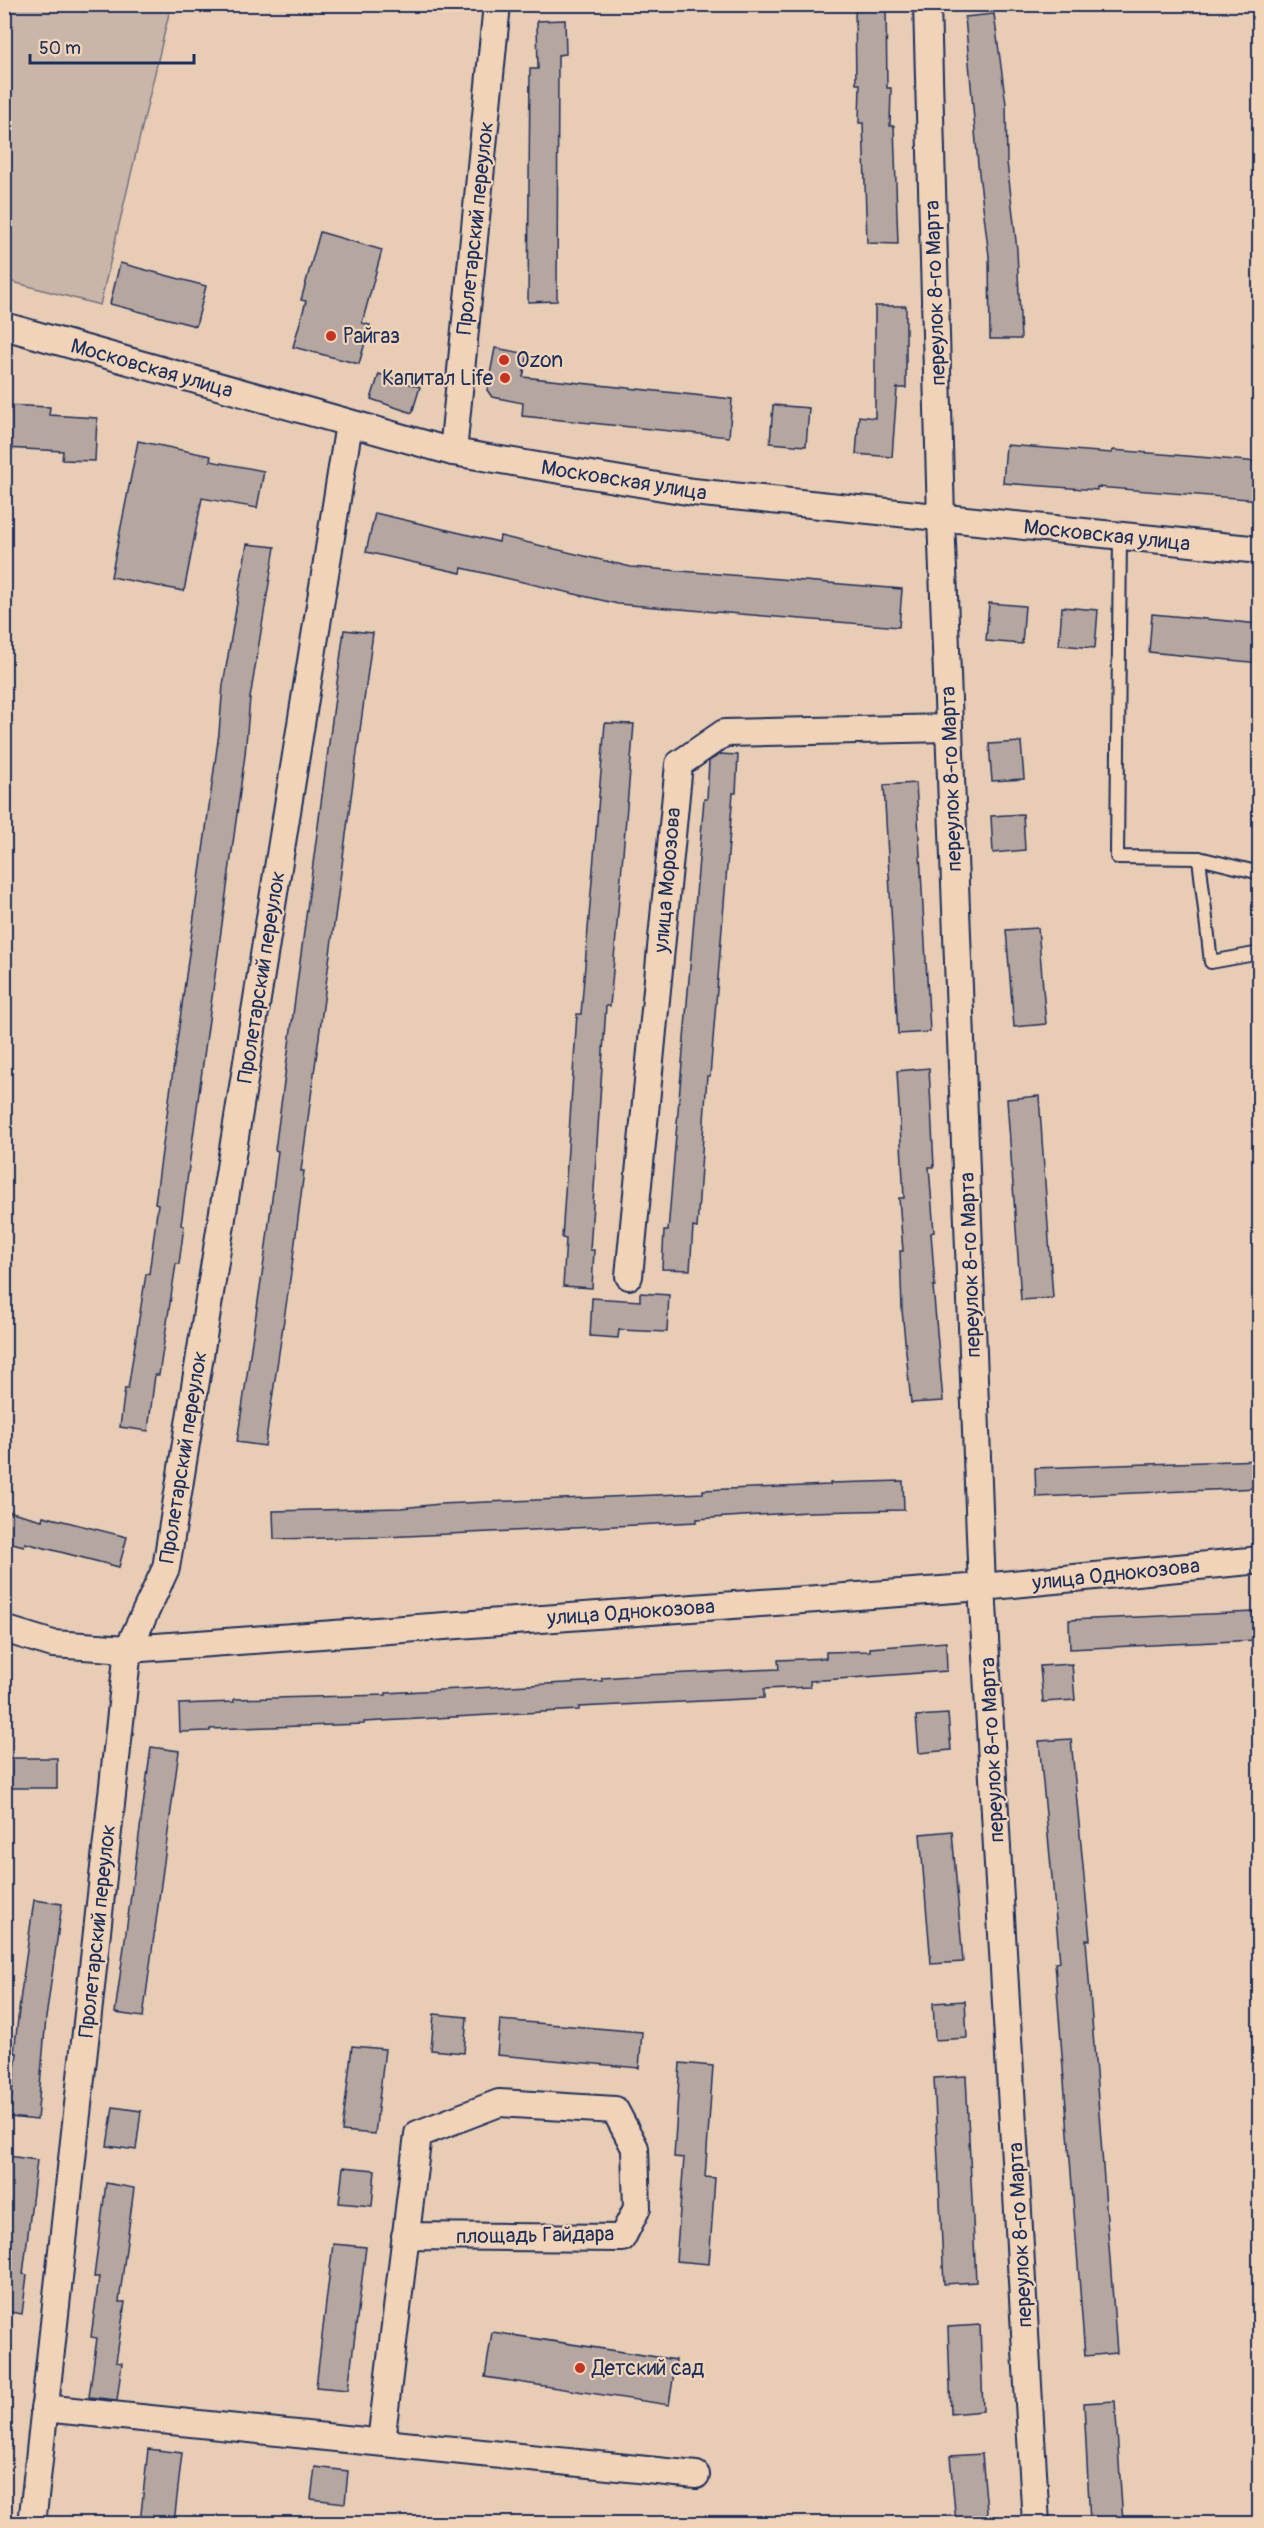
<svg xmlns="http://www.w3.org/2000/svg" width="1264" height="2528" viewBox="0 0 1264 2528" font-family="Pangolin,sans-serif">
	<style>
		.green { fill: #cab6a8; stroke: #727283; stroke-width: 1.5 }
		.building { fill: #b5a69f; stroke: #1b2f5e; stroke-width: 1.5 }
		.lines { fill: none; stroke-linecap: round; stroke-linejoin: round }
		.lane-casing { stroke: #1b2f5e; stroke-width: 16 }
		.street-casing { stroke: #1b2f5e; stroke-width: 30 }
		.lane { stroke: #f1d4b8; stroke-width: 12 }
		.street { stroke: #f1d4b8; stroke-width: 26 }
		.poi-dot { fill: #c8321e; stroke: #f1d4b8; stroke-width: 2 }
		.labels { text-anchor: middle; stroke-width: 4.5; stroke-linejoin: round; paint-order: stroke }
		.street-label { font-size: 21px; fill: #1b2f5e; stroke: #f1d4b8 }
		.poi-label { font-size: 21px; fill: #1b2f5e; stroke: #f1d4b8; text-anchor: start }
	</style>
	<rect width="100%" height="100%" fill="#e8cdb4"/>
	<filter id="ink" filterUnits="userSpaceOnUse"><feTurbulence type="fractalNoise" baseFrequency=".0167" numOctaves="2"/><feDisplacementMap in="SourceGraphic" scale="12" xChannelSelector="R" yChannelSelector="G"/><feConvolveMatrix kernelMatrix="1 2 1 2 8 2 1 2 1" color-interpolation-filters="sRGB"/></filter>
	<g filter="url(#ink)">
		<path class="green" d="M4 5H171L100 305 5 280Z"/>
		<g class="building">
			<path d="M855 4H886L887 88H891L890 126H894L898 244 867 243 863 123H859L860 84H856Z"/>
			<path d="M994 14 1006 104 1007 162 1017 250 1021 339H990L989 256 978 165 965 17Z"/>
			<path d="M565 20 566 54 558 55 557 301 528 302 530 69H538L537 21Z"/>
			<path d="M320 232 382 250 362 323 370 325 359 364 293 347 306 301 301 300Z"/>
			<path d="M120 263 206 286 196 326 110 304Z"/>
			<path d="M875 306H906V388H897L892 457 856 454 859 416 875 418Z"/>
			<path d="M495 348 528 354 523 377 732 399 729 437 522 416 523 403 492 397 487 390Z"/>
			<path d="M379 374 420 387 412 413 371 399Z"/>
			<path d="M4 405 50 407 49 415 97 418 95 461 62 460 63 451 4 448Z"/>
			<path d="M773 405 809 408 806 446 770 443Z"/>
			<path d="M138 441 211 456 210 461 264 471 257 508 202 498 184 591 111 577Z"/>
			<path d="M1006 445 1112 453 1113 450 1260 462V500L1097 487V490L1003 483Z"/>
			<path d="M375 513 499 542 500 536 631 567 902 589 899 627 618 604 462 568 461 573 366 552Z"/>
			<path d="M247 544 275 547 250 698 245 755 181 1225 184 1226 179 1264H176L159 1375H155L148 1431 120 1427 125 1388 128 1389 146 1274H149L158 1204 155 1203 219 733 223 685Z"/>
			<path d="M989 603 1025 606 1022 644 986 641Z"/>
			<path d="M1062 607 1098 610 1095 648 1059 645Z"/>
			<path d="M1152 614 1260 624V663L1149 652Z"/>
			<path d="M344 630 373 633 301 1171H304L292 1266 265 1446 237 1442 265 1254 278 1151 275 1150Z"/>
			<path d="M605 723 634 724 610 1006H606L590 1250H594L592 1288 563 1286 566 1239 562 1238 577 1014H581Z"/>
			<path d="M1021 742 1024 779 992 781 989 744Z"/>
			<path d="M720 754 738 755 736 793H733L710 1076H707L697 1228 693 1227 690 1270 662 1269 664 1231H668L704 799H707L709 761Z"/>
			<path d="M916 783 930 1032 898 1034 884 785Z"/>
			<path d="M1023 814 1025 850 993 853 991 816Z"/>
			<path d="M1038 928 1046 1024 1014 1027 1006 930Z"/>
			<path d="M929 1068 934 1167H929L934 1232 931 1233 935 1286H933L943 1401 911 1403 902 1310 900 1251H903L899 1198H904L897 1071Z"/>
			<path d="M1039 1096 1053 1298 1021 1300 1007 1099Z"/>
			<path d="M640 1293 669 1295 667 1332 619 1330 618 1338 590 1336 592 1298 640 1301Z"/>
			<path d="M1260 1460V1488L1036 1497 1035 1468Z"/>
			<path d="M903 1481 904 1510 808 1512 697 1519V1522L385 1537 274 1539 273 1511 401 1508 440 1504 703 1493V1490L830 1485V1483Z"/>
			<path d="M4 1510 42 1520 43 1516 127 1537 119 1567 25 1543 24 1546 4 1541Z"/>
			<path d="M1255 1612 1256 1640 1070 1649 1069 1620Z"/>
			<path d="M946 1642 947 1671 810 1681V1687L764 1689V1698L579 1707V1710L364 1722V1724L210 1729V1731L180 1732 179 1704 234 1702V1699L386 1695V1693L602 1681V1678L645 1675 779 1669 778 1660 826 1658V1652L870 1651V1648Z"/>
			<path d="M1072 1664 1075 1700 1043 1702 1040 1666Z"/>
			<path d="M948 1714 951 1750 919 1753 916 1716Z"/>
			<path d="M1071 1739 1090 1940H1086L1117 2353 1085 2356 1055 1963 1060 1962 1039 1741Z"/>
			<path d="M151 1747 179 1751 143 2017 115 2013Z"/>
			<rect x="4" y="1758" width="53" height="30"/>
			<path d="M952 1831 963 1962 931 1964 920 1834Z"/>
			<path d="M34 1900 62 1904 46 2018 37 2120 9 2117 17 2053H14L21 1993Z"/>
			<path d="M965 2001 967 2038 935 2040 933 2003Z"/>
			<path d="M434 2014 467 2017 464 2053 431 2050Z"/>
			<path d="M500 2020 642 2032 639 2068 497 2055Z"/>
			<path d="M352 2046 385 2049 375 2134 342 2131Z"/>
			<path d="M680 2063 713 2066 705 2177 715 2178 709 2264 676 2261 684 2158 674 2157Z"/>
			<path d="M966 2076 976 2282 944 2284 934 2078Z"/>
			<path d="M113 2107 141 2111 136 2150 107 2146Z"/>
			<path d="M8 2156 37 2160 23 2274 27 2275 22 2314 4 2311V2184Z"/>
			<path d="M343 2167 375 2170 372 2206 339 2203Z"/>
			<path d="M106 2183 134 2188 119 2302H125L116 2362 122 2363 117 2400 89 2397 97 2338 91 2337 99 2277H94Z"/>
			<path d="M333 2244 366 2247 348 2390 316 2387Z"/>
			<path d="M980 2325 983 2411 951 2414 948 2327Z"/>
			<path d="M492 2332 676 2360 669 2405 485 2377Z"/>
			<path d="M1115 2401 1123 2523H1090L1084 2403Z"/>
			<path d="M148 2449 182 2453 174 2523H140Z"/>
			<path d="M982 2454 988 2523H956L950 2456Z"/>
			<path d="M315 2467 348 2471 345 2503 311 2499Z"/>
		</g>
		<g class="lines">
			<defs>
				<g id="lane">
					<path d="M1120 536 1117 857 1199 858 1260 873"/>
					<path d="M1199 858 1211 962 1260 953"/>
				</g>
				<g id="street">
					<path d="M927 4 941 518 982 1587 1036 2524"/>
					<path d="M4 326 453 452 693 492 1260 550"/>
					<path d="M453 452 497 4"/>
					<path d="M629 1276 679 764 724 733 949 728"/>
					<path d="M4 1629 53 1644 128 1649 982 1587 1260 1560"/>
					<path d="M44 2408 696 2475"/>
					<path d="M381 2442 418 2134 499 2103 615 2110 635 2148 637 2208 622 2238 405 2236"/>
					<path d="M32 2524 128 1649 166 1568 349 424"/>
				</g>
			</defs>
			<use href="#lane" class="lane-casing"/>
			<use href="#street" class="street-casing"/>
			<use href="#lane" class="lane"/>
			<use href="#street" class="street"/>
		</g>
	</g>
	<g class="poi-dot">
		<circle cx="331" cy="336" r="6"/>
		<circle cx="504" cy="360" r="6"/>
		<circle cx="505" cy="378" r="6"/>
		<circle cx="580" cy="2368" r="6"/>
	</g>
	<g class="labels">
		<g class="street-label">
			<text transform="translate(475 228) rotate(-84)" y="7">Пролетарский переулок</text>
			<text transform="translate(935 293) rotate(-92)" y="7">переулок 8-го Марта</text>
			<text transform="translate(152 368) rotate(16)" y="7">Московская улица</text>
			<text transform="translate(624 480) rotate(9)" y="7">Московская улица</text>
			<text transform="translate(1107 535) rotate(6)" y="7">Московская улица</text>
			<text transform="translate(951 779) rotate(-92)" y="7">переулок 8-го Марта</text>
			<text transform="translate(667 880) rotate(-85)" y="7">улица Морозова</text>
			<text transform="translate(261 977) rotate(-81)" y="7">Пролетарский переулок</text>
			<text transform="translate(970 1265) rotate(-92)" y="7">переулок 8-го Марта</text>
			<text transform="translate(183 1457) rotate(-81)" y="7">Пролетарский переулок</text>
			<text transform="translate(1116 1574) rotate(-6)" y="7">улица Однокозова</text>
			<text transform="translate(631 1612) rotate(-4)" y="7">улица Однокозова</text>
			<text transform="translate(992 1750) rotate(-93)" y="7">переулок 8-го Марта</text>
			<text transform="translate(97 1931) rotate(-84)" y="7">Пролетарский переулок</text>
			<text transform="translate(535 2235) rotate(-1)" y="7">площадь Гайдара</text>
			<text transform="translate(1020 2235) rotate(-93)" y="7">переулок 8-го Марта</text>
		</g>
		<g class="poi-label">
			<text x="343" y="343">Райгаз</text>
			<text x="516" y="367">Ozon</text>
			<text x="493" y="385" text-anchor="end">Капитал Life</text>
			<text x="592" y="2375">Детский сад</text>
		</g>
	</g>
	<rect width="1264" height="2528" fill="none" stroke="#f1d4b8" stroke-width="24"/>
	<rect x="12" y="12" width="1240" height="2504" fill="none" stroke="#1b2f5e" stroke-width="2" filter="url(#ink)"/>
	<path d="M30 54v9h164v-9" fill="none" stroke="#1b2f5e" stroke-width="3"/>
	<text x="39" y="54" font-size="18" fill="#1b2f5e" stroke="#f1d4b8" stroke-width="4.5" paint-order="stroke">50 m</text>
</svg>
